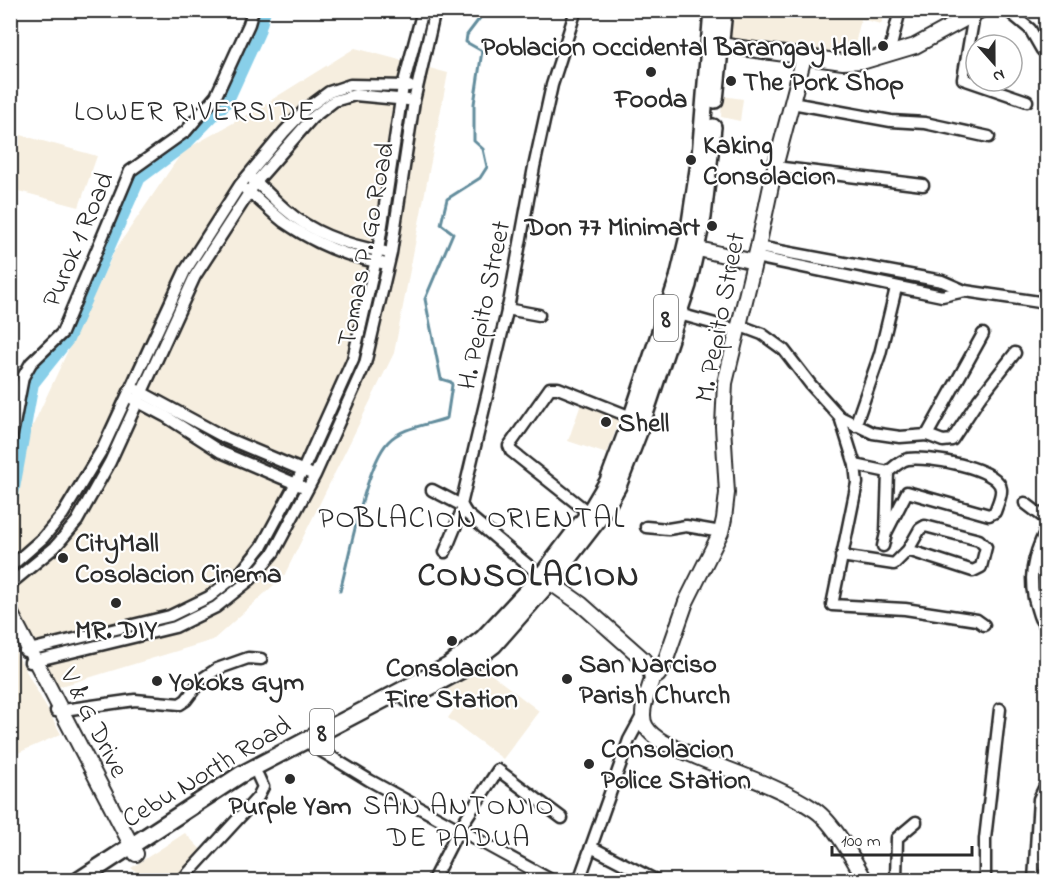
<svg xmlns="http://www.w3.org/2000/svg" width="1057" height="891" viewBox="0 0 1057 891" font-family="'Indie Flower',sans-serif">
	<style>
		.built { fill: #f6eedf }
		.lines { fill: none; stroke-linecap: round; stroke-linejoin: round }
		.stream { stroke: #638d9d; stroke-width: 3 }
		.river { stroke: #88cfe9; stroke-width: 16 }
		.street-casing { stroke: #2b2b2b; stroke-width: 15 }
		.secondary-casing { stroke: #2b2b2b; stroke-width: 18 }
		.primary-casing { stroke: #2b2b2b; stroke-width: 20 }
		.street { stroke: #fff; stroke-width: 10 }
		.secondary { stroke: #fff; stroke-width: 14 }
		.primary { stroke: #fff; stroke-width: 15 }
		.poi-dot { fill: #2b2b2b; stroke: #fff; stroke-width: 2 }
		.labels { text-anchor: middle; stroke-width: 4.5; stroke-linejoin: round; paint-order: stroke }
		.shield { fill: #fff; stroke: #6b6b6b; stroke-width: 1.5 }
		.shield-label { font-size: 26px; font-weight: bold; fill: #2b2b2b }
		.poi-label { font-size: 27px; font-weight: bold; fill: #2b2b2b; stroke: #fff; text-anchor: start }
		.street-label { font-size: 27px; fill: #2b2b2b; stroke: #fff }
		.neighbourhood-label { font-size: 28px; letter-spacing: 1.5px; fill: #2b2b2b; stroke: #fff }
		.quarter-label { font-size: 30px; letter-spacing: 1.5px; fill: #2b2b2b; stroke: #fff }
		.district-label { font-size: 33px; font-weight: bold; letter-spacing: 1.5px; fill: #2b2b2b; stroke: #fff }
	</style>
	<rect width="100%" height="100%" fill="#fff"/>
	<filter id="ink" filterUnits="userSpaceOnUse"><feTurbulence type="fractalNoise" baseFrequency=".0167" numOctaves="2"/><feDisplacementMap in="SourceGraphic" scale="12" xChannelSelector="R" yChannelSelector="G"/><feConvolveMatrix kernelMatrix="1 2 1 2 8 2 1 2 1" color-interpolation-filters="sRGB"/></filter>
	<g filter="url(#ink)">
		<g class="built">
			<path d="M733 11H885L881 24 861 19 852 57 730 41Z"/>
			<path d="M355 48 448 73 394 353 284 576 213 640 55 688 11 616V543L28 436 115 250 183 151 242 118Z"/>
			<path d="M722 96 743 99 740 121 721 117Z"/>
			<path d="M10 132 97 156 79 207 11 189Z"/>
			<path d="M581 404 620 418 607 454 568 441Z"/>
			<path d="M10 642 61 734 11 756H10Z"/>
			<path d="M483 668 539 711 503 759 448 718 458 704 444 692Z"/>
			<path d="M185 833 206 855 180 880H148L131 868Z"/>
		</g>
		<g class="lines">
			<path class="stream" d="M340 591C349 557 366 465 388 442 402 427 428 425 447 418L452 385 451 382 441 379 425 299 453 233 441 224 447 199 480 178 487 167 483 149 474 141V104L482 51 466 42 467 35 486 10"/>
			<path class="river" d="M10 499 31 383 66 339 138 177 185 142 226 100 257 32 263 10"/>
			<defs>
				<g id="street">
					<path d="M1007 10 1030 29 1042 50"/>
					<path d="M974 15 963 79 1027 101"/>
					<path d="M889 54 900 10"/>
					<path d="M792 103 891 121 925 123 989 137"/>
					<path d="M775 167 923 185"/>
					<path d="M251 178C264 188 274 200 286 210 313 234 350 246 385 252"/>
					<path d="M245 189C259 199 271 212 284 222 313 242 348 257 382 263"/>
					<path d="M758 247 942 281 965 291 1046 303"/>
					<path d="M755 257 942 296 965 291"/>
					<path d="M507 309 539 315"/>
					<path d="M679 314 737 330"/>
					<path d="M738 325 762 334 784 350 811 385 840 417 873 433 900 437 927 435 943 441 952 440 979 399 1015 353"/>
					<path d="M137 390 226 438 309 473"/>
					<path d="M131 398 165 416 221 452 301 486"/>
					<path d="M840 417 855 465 857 483 832 605 905 609 977 620 984 625"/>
					<path d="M855 426 880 354 896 288"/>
					<path d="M927 435 983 334"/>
					<path d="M10 445 23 377 31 363 62 333 130 171 186 131 216 96 249 24 253 10"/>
					<path d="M855 465 888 472"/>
					<path d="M432 490 461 505 467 514 541 576"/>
					<path d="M1025 503 1046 519"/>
					<path d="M461 505 509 303 534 167 552 85 576 10"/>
					<path d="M589 513 511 451 509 446 550 388H558L631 417"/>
					<path d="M646 527 668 529 686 526 721 532"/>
					<path d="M1046 530C1033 556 1027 580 1037 609 1039 616 1040 621 1046 625"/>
					<path d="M883 546 886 533 888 472C894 467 901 460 908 459 926 456 999 467 1001 489 1002 496 997 505 995 512L989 515 907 492 886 533"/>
					<path d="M445 552 463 508"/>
					<path d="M841 556 894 564 908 550 973 571 981 567 986 547 979 540 925 526 920 529 908 550"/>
					<path d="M10 567 43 538 63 514 103 448 185 271 240 185 284 132 306 109 329 92 350 85 409 86"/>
					<path d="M10 584 55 547 77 521 110 462 195 276 256 182 312 118 334 101 355 95 408 100"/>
					<path d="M25 651 170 616 209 597 242 571 262 546 303 470 353 359 378 251 403 86 423 10"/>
					<path d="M30 662 175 627 216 607 251 579 274 552 315 475 365 364 391 253 414 101 435 10"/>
					<path d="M56 711 135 700 180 704 186 700 202 679 217 669 248 658 261 659"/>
					<path d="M305 741 369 780 551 880"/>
					<path d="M591 847 655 880"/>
					<path d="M182 880 258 797 263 787 258 776"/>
					<path d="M433 880 459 829 498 770 562 818"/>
					<path d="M576 880 581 875 629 740 642 716"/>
					<path d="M896 880 897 838 916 822"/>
					<path d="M985 880V839L1000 709"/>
					<path d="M1034 880 1039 799 1046 784"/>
				</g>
				<g id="secondary">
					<path d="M720 45 843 62 865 61 915 46 981 10"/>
					<path d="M804 57 775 167 758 247 725 383 723 426 727 493 724 519 721 532 686 602 663 668 658 675 652 679C648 693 638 714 646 727 656 743 682 750 697 757 735 773 781 787 815 810 834 823 854 860 865 880"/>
					<path d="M686 246 754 262"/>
					<path d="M541 576 581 604 643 659 650 669 652 679"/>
					<path d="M10 612 136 854"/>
				</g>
				<g id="primary">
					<path d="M715 100 724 10"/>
					<path d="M408 699 460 671 494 645 553 578 601 516 618 486 639 432 688 285 703 217 713 127"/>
					<path d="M79 880 240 775 448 666 483 638 541 576 589 513 608 481 628 428 678 278 688 236 700 156 712 10"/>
				</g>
			</defs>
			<use href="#street" class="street-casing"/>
			<use href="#secondary" class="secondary-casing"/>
			<use href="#primary" class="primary-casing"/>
			<use href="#street" class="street"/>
			<use href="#secondary" class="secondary"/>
			<use href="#primary" class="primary"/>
		</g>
	</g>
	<g class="poi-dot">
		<circle cx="883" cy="46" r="6"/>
		<circle cx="651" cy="72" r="6"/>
		<circle cx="731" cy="81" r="6"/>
		<circle cx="691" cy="160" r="6"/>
		<circle cx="712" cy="226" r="6"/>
		<circle cx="606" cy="422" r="6"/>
		<circle cx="63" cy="558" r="6"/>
		<circle cx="116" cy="603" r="6"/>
		<circle cx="452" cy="641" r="6"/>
		<circle cx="567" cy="679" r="6"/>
		<circle cx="157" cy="681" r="6"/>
		<circle cx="589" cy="764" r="6"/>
		<circle cx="290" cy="779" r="6"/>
	</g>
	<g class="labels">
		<g class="shield">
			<rect x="654" y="295" width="24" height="46" rx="4.5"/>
			<rect x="310" y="709" width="24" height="46" rx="4.5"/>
		</g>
		<g class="shield-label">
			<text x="666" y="327">8</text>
			<text x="322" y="741">8</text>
		</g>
		<g class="poi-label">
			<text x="871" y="55" text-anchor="end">Poblacion Occidental Barangay Hall</text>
			<text x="743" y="90">The Pork Shop</text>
			<text x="651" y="107" text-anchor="middle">Fooda</text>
			<text x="703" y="153">Kaking<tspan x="703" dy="31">Consolacion</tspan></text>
			<text x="700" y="235" text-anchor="end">Don 77 Minimart</text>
			<text x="618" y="431">Shell</text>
			<text x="75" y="551">CityMall<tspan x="75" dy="31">Cosolacion Cinema</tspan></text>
			<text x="116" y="638" text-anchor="middle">MR. DIY</text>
			<text x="579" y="672">San Narciso<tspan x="579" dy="31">Parish Church</tspan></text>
			<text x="452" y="676" text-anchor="middle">Consolacion<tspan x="452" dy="31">Fire Station</tspan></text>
			<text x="169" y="690">Yokoks Gym</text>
			<text x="601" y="757">Consolacion<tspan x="601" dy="31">Police Station</tspan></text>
			<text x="290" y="814" text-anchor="middle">Purple Yam</text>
		</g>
		<g class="street-label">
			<text transform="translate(77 239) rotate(-67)" y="9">Purok 1 Road</text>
			<text transform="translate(365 244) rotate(-79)" y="9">Tomas P. Go Road</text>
			<text transform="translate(483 305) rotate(-78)" y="9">H. Pepito Street</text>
			<text transform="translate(719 317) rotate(-79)" y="9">M. Pepito Street</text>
			<text transform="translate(95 722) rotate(63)" y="9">V &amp; G Drive</text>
			<text transform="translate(206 771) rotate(-31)" y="9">Cebu North Road</text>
		</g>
		<g class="neighbourhood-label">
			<text x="195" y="120">LOWER RIVERSIDE</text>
			<text x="459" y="814">SAN ANTONIO<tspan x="459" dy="32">DE PADUA</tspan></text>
		</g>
		<g class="quarter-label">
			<text x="472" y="527">POBLACION ORIENTAL</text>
		</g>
		<g class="district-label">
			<text x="529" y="585">CONSOLACION</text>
		</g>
	</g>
	<rect width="1057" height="891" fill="none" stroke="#fff" stroke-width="36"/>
	<rect x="18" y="18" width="1021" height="855" fill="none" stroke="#2b2b2b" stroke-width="2" filter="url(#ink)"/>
	<g transform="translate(994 63) rotate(159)"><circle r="28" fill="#ffffff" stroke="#aaaaaa" stroke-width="1.5"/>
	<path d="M0-4.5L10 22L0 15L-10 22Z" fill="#2b2b2b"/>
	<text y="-9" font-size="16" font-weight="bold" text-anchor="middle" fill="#2b2b2b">N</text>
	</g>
	<path d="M832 846v9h140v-9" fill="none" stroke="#2b2b2b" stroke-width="3"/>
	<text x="841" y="846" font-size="18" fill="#2b2b2b" stroke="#ffffff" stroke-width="4.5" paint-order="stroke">100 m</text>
</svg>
